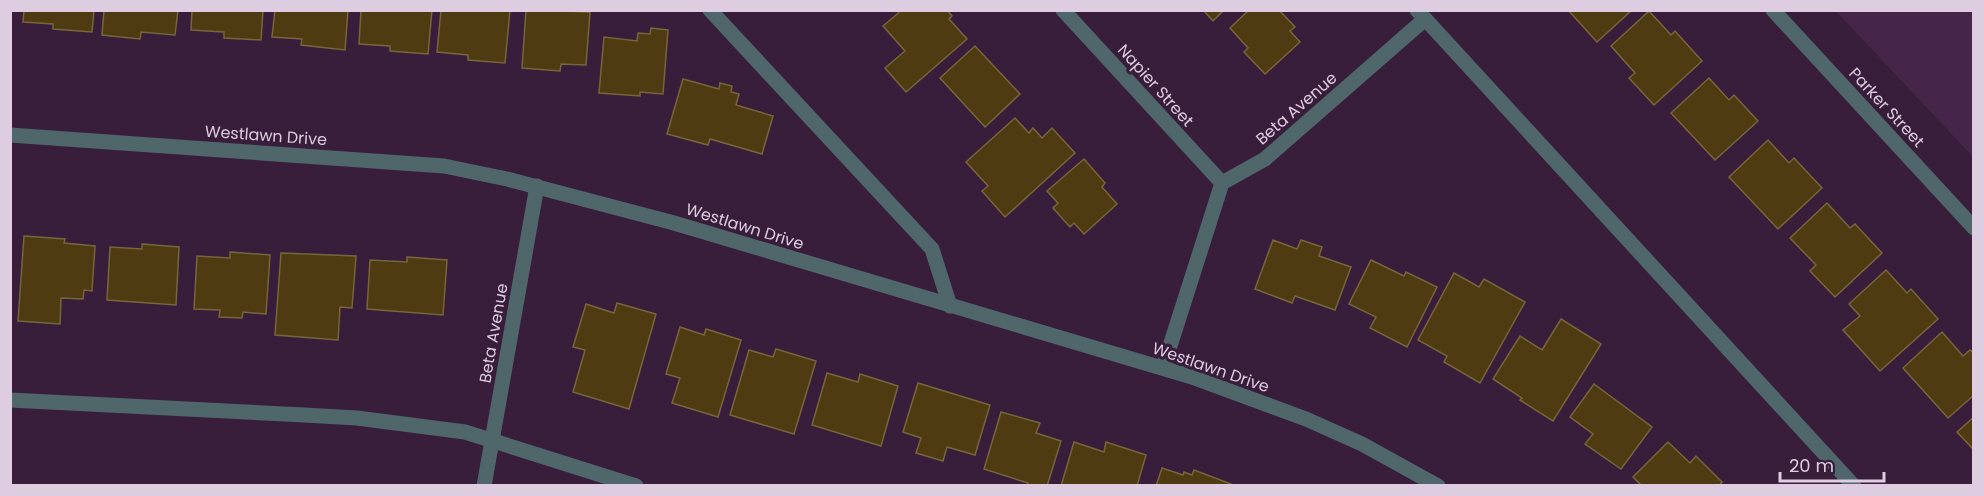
<svg xmlns="http://www.w3.org/2000/svg" width="1984" height="496" viewBox="0 0 1984 496" font-family="Poppins,sans-serif">
	<style>
		.built { fill: #452548 }
		.building { fill: #4e3b12; stroke: #79643b; stroke-width: 1.5 }
		.lines { fill: none; stroke-linecap: round; stroke-linejoin: round }
		.minor { stroke: #4f676a; stroke-width: 15 }
		.labels { text-anchor: middle; stroke-width: 6; stroke-linejoin: round; paint-order: stroke }
		.street-label { font-size: 16px; fill: #decde0; stroke: #391e3c }
	</style>
	<rect width="100%" height="100%" fill="#391e3c"/>
	<path class="built" d="M1836 11H1973V157Z"/>
	<g class="building">
		<path d="M24 10H94L92 32 53 29V24L23 22Z"/>
		<path d="M104 10H178L175 35 141 32 140 39 102 35Z"/>
		<path d="M192 10H263L261 40 224 38V32L191 30Z"/>
		<path d="M275 10H348L345 50 301 45 302 39 272 37Z"/>
		<path d="M361 10H432L428 54 390 51V46L359 44Z"/>
		<path d="M441 10H510L505 63 468 60V55L437 52Z"/>
		<path d="M526 10 590 12 586 65 561 64 560 71 522 68Z"/>
		<path d="M902 10H947L952 16 949 19 967 39 906 92 885 68 905 51 883 26Z"/>
		<path d="M1203 10H1224L1213 21Z"/>
		<path d="M1249 10H1279L1295 27 1290 31 1300 42 1265 74 1244 52 1248 48 1230 28Z"/>
		<path d="M1568 10H1632L1597 42Z"/>
		<path d="M1649 11 1671 35 1675 31 1702 61 1654 105 1629 78 1635 73 1611 46Z"/>
		<path d="M651 28 668 30 663 94 640 92V96L599 93 604 37 637 41 638 33 650 34Z"/>
		<path d="M975 46 1020 94 985 127 940 78Z"/>
		<path d="M1709 78 1729 100 1734 95 1758 121 1715 160 1671 113Z"/>
		<path d="M683 79 719 89 720 83 732 86 731 92 739 94 736 105 773 116 762 154 710 139 708 145 667 134Z"/>
		<path d="M1015 118 1029 133 1033 128 1042 138 1052 128 1075 153 1005 217 982 191 988 186 966 162Z"/>
		<path d="M1768 140 1789 163 1794 158 1822 188 1778 229 1729 177Z"/>
		<path d="M1084 159 1105 183 1102 187 1117 204 1084 234 1074 223 1070 227 1053 208 1058 203 1047 191Z"/>
		<path d="M1827 203 1850 228 1855 224 1882 253 1835 297 1810 271 1816 265 1790 238Z"/>
		<path d="M24 236 65 239 64 243 95 246 92 291 84 290 83 299 61 298 60 324 18 321Z"/>
		<path d="M1273 240 1297 249 1301 240 1322 247 1319 256 1351 267 1335 310 1295 296 1292 303 1255 289Z"/>
		<path d="M142 244 179 247 176 305 107 300 110 247 142 249Z"/>
		<path d="M230 252 270 255 266 314 243 312 242 318 219 317 220 310 194 309 197 256 230 258Z"/>
		<path d="M281 253 356 256 352 308 340 307 338 340 275 335Z"/>
		<path d="M407 257 447 260 443 315 367 309 370 260 407 262Z"/>
		<path d="M1371 260 1404 276 1406 272 1437 287 1407 347 1370 328 1376 317 1349 304Z"/>
		<path d="M1886 270 1907 293 1911 289 1938 319 1880 371 1843 330 1860 316 1849 304Z"/>
		<path d="M1454 273 1479 287 1484 279 1525 302 1480 383 1444 362 1447 356 1418 340Z"/>
		<path d="M617 303 656 314 629 409 573 392 585 350 573 347 586 304 614 313Z"/>
		<path d="M1561 319 1601 344 1553 421 1520 400 1522 398 1493 379 1520 336 1542 350Z"/>
		<path d="M680 327 704 335 706 329 741 340 718 417 672 403 680 378 666 374Z"/>
		<path d="M1942 332 1963 356 1970 350 1974 353V395L1948 418 1903 368Z"/>
		<path d="M776 349 816 361 794 434 730 415 749 350 773 357Z"/>
		<path d="M827 373 858 382 860 374 898 386 881 446 812 425Z"/>
		<path d="M918 383 990 405 975 455 947 447 943 461 916 453 921 438 903 432Z"/>
		<path d="M1594 384 1652 427 1621 469 1585 444 1593 434 1570 417Z"/>
		<path d="M1001 412 1040 423 1036 433 1061 441 1047 486H1027L1028 483 984 469Z"/>
		<path d="M1974 417V450L1957 432Z"/>
		<path d="M1074 442 1104 452 1106 442 1146 455 1137 486H1061Z"/>
		<path d="M1668 442 1690 463 1696 456 1722 482 1719 486H1642L1633 477Z"/>
		<path d="M1162 468 1183 475 1184 472 1192 475 1194 470 1231 484V486H1156Z"/>
	</g>
	<g class="lines">
		<g class="minor">
			<path d="M710 10 932 249 950 306"/>
			<path d="M1063 10 1222 183"/>
			<path d="M1417 10 1854 486"/>
			<path d="M1773 10 1974 228"/>
			<path d="M10 135 444 166 507 179 674 223 1192 377 1306 419 1362 444 1438 486"/>
			<path d="M1163 368 1222 183 1265 159 1425 19"/>
			<path d="M10 400 304 415 357 418 465 432 636 486"/>
			<path d="M484 486 537 186"/>
		</g>
	</g>
	<g class="labels">
		<g class="street-label">
			<text transform="translate(1156 85) rotate(48)" y="6">Napier Street</text>
			<text transform="translate(1887 107) rotate(47)" y="6">Parker Street</text>
			<text transform="translate(1296 108) rotate(-41)" y="6">Beta Avenue</text>
			<text transform="translate(266 135) rotate(4)" y="6">Westlawn Drive</text>
			<text transform="translate(745 226) rotate(17)" y="6">Westlawn Drive</text>
			<text transform="translate(493 333) rotate(-80)" y="6">Beta Avenue</text>
			<text transform="translate(1211 367) rotate(19)" y="6">Westlawn Drive</text>
		</g>
	</g>
	<rect width="1984" height="496" fill="none" stroke="#decde0" stroke-width="24"/>
	<path d="M1780 472v9h104v-9" fill="none" stroke="#decde0" stroke-width="3"/>
	<text x="1789" y="472" font-size="18" fill="#decde0" stroke="#391e3c" stroke-width="4.5" paint-order="stroke">20 m</text>
</svg>
